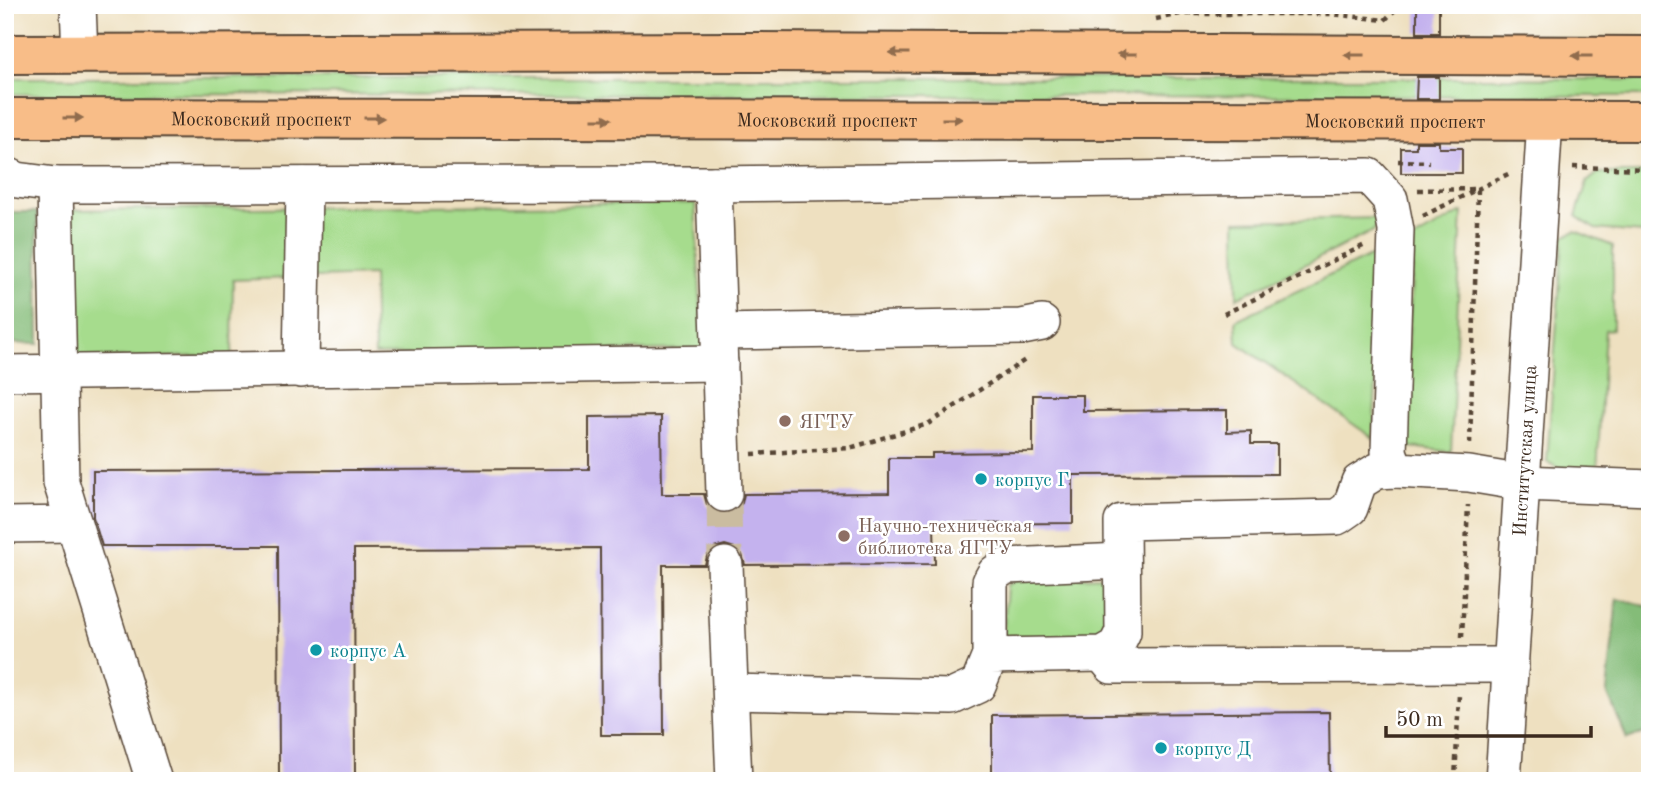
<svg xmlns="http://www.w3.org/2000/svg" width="1655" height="786" viewBox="0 0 1655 786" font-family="'Old Standard TT',serif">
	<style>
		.green { fill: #a6dc8d; stroke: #708356; stroke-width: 2 }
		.forest { fill: #84bc78; stroke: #60734b; stroke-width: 2 }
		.building { fill: #c4b2ee }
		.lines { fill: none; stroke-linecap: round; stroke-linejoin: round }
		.minor-tunnel { stroke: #cabca0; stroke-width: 35; stroke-dasharray: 35 18; stroke-linecap: butt }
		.minor-casing { stroke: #564536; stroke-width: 38 }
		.major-casing { stroke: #564536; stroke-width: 42 }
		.path { stroke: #564536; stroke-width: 4.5; stroke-dasharray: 5 5; stroke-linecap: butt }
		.minor { stroke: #fff; stroke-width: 35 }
		.major { stroke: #f8bd88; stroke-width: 38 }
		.oneway { fill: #906c4e }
		.education-dot { fill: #8d6e63; stroke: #fff; stroke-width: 2.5 }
		.culture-dot { fill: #0f9aa8; stroke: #fff; stroke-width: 2.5 }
		.labels { text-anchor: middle; stroke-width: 5; stroke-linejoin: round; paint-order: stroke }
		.street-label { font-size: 19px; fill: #3b2a1e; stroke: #fff }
		.education-label { font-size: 19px; fill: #785e54; stroke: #fff; text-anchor: start }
		.culture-label { font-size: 19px; fill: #0d838f; stroke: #fff; text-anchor: start }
	</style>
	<rect width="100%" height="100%" fill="#fff"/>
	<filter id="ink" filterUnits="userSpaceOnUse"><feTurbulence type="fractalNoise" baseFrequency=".0143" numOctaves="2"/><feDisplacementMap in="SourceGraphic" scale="14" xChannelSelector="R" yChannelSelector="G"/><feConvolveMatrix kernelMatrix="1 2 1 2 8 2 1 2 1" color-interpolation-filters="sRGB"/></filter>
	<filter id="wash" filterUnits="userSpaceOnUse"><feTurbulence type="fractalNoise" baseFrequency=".00686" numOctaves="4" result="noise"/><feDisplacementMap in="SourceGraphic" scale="28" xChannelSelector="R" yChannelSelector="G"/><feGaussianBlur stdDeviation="1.57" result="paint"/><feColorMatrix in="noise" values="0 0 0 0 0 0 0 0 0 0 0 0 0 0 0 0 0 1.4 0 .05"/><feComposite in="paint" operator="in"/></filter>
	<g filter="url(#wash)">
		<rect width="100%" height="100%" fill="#eee0c0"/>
		<g class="green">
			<path d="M5 78H1488L1650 80V96L5 94Z"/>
			<path d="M1598 173H1650V231L1643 233 1595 229 1576 216 1587 182Z"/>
			<path d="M695 203 703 349 375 355 373 275 233 280 232 356 72 358 70 210Z"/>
			<path d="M1462 212 1451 452 1403 446 1414 239Z"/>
			<path d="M1376 218 1375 230 1237 298 1236 221Z"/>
			<path d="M1575 231 1613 246V329L1605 330 1597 473 1571 474 1547 462 1563 237Z"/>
			<path d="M1383 250 1373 438 1237 343 1236 320Z"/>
			<path d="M1103 577 1110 582 1105 639 1003 644 1007 585 1016 581Z"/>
		</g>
		<g class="forest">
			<path d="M5 212H37L39 344 5 343Z"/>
			<path d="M1617 599 1650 607V731L1627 739 1607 692Z"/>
		</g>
		<g id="blocks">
			<g class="building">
				<rect x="1417" y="5" width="22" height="28"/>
				<path d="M1417 77H1439V99H1416Z"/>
				<path d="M1416 142H1439V148H1462V173H1401V148H1416Z"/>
				<path d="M1033 395H1083V411L1227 410V432L1251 431V444H1277V474L1073 475V523L934 524 935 564 745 565 742 554 735 548 725 545 714 548 707 556 705 565H663L664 735H601L600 548 354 549 355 781H279L278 546H102L93 517V471L589 469V417L661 416 662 494H704L707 505 715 512 725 514 735 511 742 503 744 494 889 493V458H932V453L1033 452Z"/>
				<path d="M1329 712 1330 781H992V715Z"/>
			</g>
		</g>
	</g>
	<g filter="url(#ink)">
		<use href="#blocks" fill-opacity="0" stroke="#564536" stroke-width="2"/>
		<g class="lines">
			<path class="minor-tunnel" d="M724 494 725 565"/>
			<defs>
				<g id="minor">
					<path d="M78 5 80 54"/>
					<path d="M5 174 17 180 55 185 714 184 1369 176 1390 199 1396 230 1389 452 1396 470 1469 474 1523 483 1650 488"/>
					<path d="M714 184 724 494"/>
					<path d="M55 185 61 482 154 781"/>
					<path d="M719 332 1022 327 1042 323"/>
					<path d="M301 370 304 185"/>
					<path d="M5 373 720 363"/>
					<path d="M5 525 74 524"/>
					<path d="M725 565 734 781"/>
					<path d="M1102 654 1112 666 1511 665"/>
					<path d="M990 656V582L995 573 1006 566 1122 561"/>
					<path d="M732 692 952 697 978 685 990 656 1102 654 1116 646 1123 632 1122 522 1337 517 1350 508 1359 482 1377 471 1396 470"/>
					<path id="s1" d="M1503 781 1545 120"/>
				</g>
				<g id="major">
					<path d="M5 54 749 52 1650 56"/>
					<path id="s2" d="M5 118 1650 121"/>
				</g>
			</defs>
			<use href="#minor" class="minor-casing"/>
			<use href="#major" class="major-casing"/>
			<g class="path">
				<path d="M1156 19 1180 14H1331L1385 20"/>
				<path d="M1385 20 1400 5"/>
				<path d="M1398 161 1429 162"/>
				<path d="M1573 167 1650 169"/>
				<path d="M1418 190 1478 189 1470 444"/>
				<path d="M1423 216 1512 172"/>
				<path d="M1224 314 1365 245"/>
				<path d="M752 454 850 448 928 424 1028 358"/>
				<path d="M1462 637 1468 505"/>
				<path d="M1455 781 1459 694"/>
			</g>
			<use href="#minor" class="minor"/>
			<use href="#major" class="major"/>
		</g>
		<defs><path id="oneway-solid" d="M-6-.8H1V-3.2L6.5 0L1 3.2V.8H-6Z" transform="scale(1.75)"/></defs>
		<g class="oneway">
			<use href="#oneway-solid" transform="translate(899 53) rotate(-180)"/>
			<use href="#oneway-solid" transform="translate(1127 54) rotate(-180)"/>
			<use href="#oneway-solid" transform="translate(1354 55) rotate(-180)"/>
			<use href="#oneway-solid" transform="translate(1582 56) rotate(-180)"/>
			<use href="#oneway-solid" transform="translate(73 118)"/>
			<use href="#oneway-solid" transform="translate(374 118)"/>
			<use href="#oneway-solid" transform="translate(602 119)"/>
			<use href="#oneway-solid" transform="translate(952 119)"/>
		</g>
	</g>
	<g class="education-dot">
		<circle cx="785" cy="421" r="7"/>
		<circle cx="844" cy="536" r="7"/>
	</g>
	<g class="culture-dot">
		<circle cx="981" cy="479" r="7"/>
		<circle cx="316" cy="650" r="7"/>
		<circle cx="1161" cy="748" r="7"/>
	</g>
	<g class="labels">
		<g class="street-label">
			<text dy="7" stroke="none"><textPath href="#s2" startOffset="256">Московский проспект</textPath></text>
			<text dy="7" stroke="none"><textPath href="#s2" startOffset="822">Московский проспект</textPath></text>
			<text dy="7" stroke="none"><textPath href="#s2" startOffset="1390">Московский проспект</textPath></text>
			<text dy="7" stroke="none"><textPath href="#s1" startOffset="331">Институтская улица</textPath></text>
		</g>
		<g class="education-label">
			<text x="799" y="428">ЯГТУ</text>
			<text x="858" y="532">Научно-техническая<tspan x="858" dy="22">библиотека ЯГТУ</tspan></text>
		</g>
		<g class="culture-label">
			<text x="995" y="486">корпус Г</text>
			<text x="330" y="657">корпус А</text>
			<text x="1175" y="755">корпус Д</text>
		</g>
	</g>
	<rect width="1655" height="786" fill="none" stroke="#fff" stroke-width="28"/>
	<path d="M1386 726v10h205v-10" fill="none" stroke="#3b2a1e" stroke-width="3.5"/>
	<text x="1396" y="726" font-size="21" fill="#3b2a1e" stroke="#ffffff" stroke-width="5" paint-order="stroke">50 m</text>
</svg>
